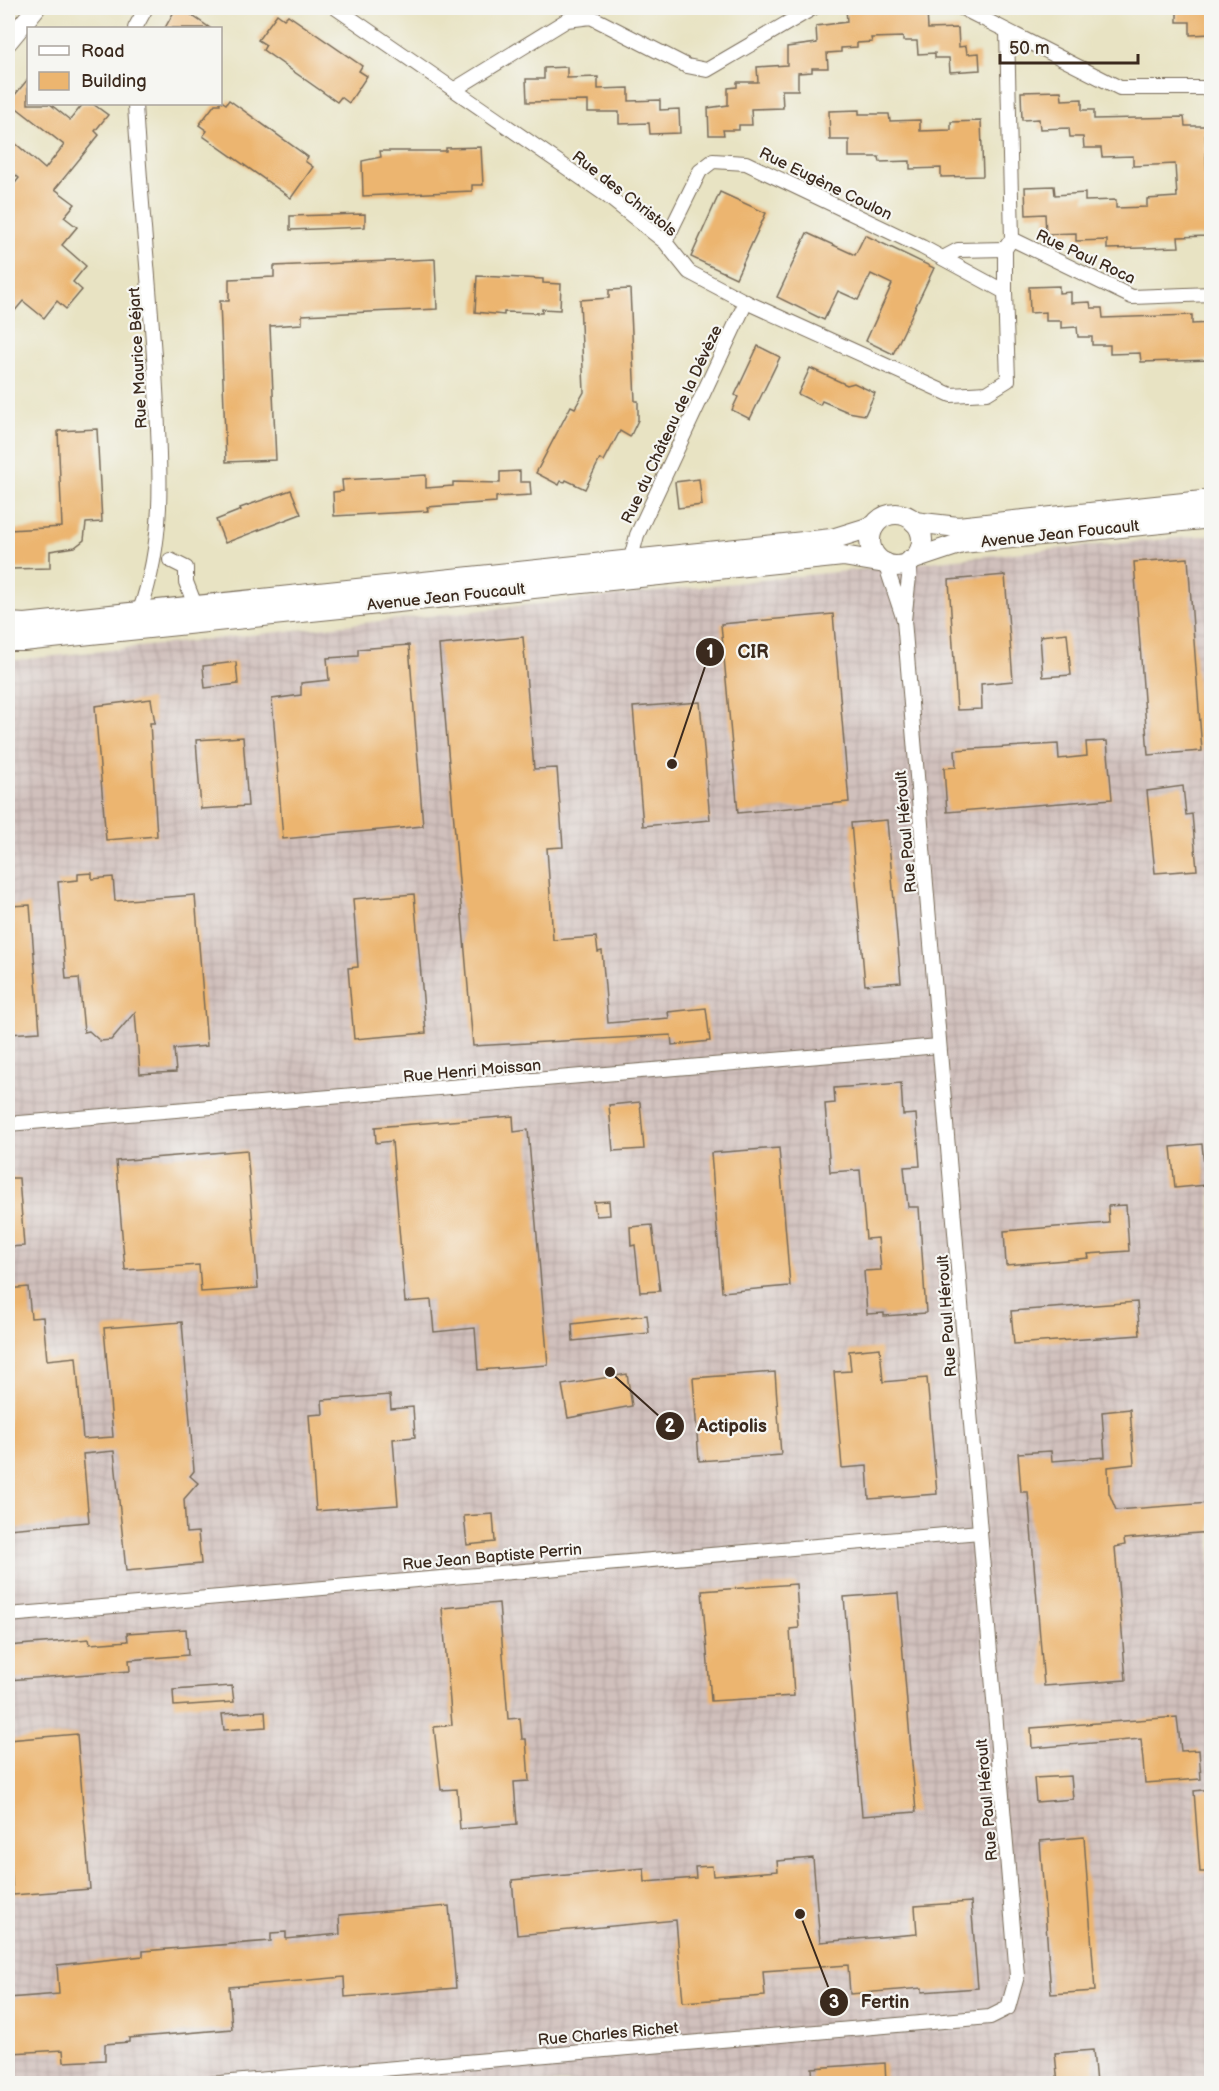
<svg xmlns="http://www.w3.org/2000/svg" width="1219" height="2091" viewBox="0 0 1219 2091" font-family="'Balsamiq Sans',sans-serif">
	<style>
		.industrial { fill: url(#industrial-grid) }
		.building { fill: #ecb56f }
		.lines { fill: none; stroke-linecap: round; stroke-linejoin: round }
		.minor-casing { stroke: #786b58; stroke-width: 16 }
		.tertiary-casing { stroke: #786b58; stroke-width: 20 }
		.secondary-casing { stroke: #786b58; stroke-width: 22 }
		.minor { stroke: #fff; stroke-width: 14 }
		.tertiary { stroke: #fff; stroke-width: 18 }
		.secondary { stroke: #fff; stroke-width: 20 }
		.labels { text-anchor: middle; stroke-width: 4.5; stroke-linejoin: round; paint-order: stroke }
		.street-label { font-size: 16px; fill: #3b2a1e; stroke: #f6f6f2 }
		.leader { fill: none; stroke: #3b2a1e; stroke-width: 2 }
		.callout-dot { fill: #3b2a1e; stroke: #f6f6f2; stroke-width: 2 }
		.mark-label { font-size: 18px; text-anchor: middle; font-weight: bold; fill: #fff }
		.callout-label { font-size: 18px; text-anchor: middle; font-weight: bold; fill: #3b2a1e; stroke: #f6f6f2; stroke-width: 4.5; stroke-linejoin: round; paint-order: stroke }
	</style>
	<defs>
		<pattern id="industrial-grid" width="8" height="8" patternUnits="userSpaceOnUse" patternTransform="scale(1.5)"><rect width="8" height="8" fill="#d0c0bc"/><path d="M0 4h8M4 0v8" fill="none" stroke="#b4a5a1"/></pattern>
	</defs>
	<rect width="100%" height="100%" fill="#f6f6f2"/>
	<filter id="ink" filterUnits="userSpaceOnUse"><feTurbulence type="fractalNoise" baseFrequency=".0167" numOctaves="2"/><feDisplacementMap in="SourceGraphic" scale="12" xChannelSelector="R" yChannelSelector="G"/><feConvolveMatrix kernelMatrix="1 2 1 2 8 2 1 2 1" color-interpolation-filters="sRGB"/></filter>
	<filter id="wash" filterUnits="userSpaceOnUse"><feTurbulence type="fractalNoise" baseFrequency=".008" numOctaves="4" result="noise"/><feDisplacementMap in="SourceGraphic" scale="24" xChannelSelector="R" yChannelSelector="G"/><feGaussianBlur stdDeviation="1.35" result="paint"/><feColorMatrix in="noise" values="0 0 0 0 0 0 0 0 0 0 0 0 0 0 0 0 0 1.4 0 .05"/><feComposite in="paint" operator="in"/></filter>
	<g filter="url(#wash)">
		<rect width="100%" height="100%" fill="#e8e3c3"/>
		<path class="industrial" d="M1211 535V2083H8V661L1022 552Z"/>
		<g id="blocks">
			<g class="building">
				<path d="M176 8H181L210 28H165Z"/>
				<path d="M846 8 927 10 928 29 958 28 959 47 966 46 967 54 979 53 980 70 950 72 949 58H935V53L918 54 917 41H903V37L871 38 872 42 857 43V47L841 48V52L827 53 828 68H812V72L798 73V90H782L783 108 751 109 752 125H739V130H723L724 135H709L708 108 728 105V88L737 87V82H758L757 67 787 65V47L817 43 816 26 847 22Z"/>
				<path d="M1177 8H1212V34L1190 35V22H1177Z"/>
				<path d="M277 14 284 19 288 15 362 66 359 71 367 76 349 103 341 97 337 102 263 50 266 45 258 40Z"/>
				<path d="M567 67V78L598 77V89L629 88V101L660 100V110L679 109 680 133 650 134 649 123 619 124V112H588V101L527 102 526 79H544V68Z"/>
				<path d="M28 79V104H50L70 120 83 104H93L108 115 95 131 99 135 55 189 75 204 64 217 77 227 62 245 86 266 73 282 82 290 66 309 57 301 44 318 23 301 8 319V192L19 178 8 168V137L45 169 64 145 9 102Z"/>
				<path d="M1061 91 1062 100 1082 99V110H1094V119L1184 117 1185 126H1205L1209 236 1178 237 1179 247 1107 249V240L1076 241V233L1046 234 1045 214 1026 215 1025 187 1054 186 1055 195 1085 193V201L1116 200V208L1147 207V199L1177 197 1175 164 1133 166V156L1102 157 1101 148H1084L1083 137H1070L1069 128 1040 129 1039 119 1022 120 1021 92Z"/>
				<path d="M220 100 226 104 229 100 308 157 305 161 313 167 291 198 203 136 207 131 199 125 215 104H220Z"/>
				<path d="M859 110V114H889L890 121 920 120V131L951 130V122L981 121 983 176 941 177V168L910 169V161L880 162 879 157H849V140H830L829 111Z"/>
				<path d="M481 147 483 185H472V191L363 196 362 161 381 157 380 151H446V148Z"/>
				<path d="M720 192 766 213 736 278 691 257Z"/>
				<path d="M365 214V227L290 230V216Z"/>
				<path d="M807 233 855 255 865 235 934 268 893 354 866 341 892 284 871 274 858 300 838 291 824 320 777 297Z"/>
				<path d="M435 259 437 309 302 315V324L270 326 276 460 226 462 220 301H229V279L274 277V266Z"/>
				<path d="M477 276 543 279V283L561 284 560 310 542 309V313L504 312V315L475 312Z"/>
				<path d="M1059 286V293L1071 292V303L1090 302 1091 308H1102L1103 318 1192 315V324L1212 323V360L1141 362 1140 353 1110 354V345H1092V337H1078L1077 327 1061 328V321H1046V312L1030 313 1029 287Z"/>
				<path d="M630 289 635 401H638V420L630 437 620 431 604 461 600 459 585 489 566 480 565 482 561 481 559 485 536 473 571 406 575 408 584 392 580 300 609 298V290Z"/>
				<path d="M758 346 780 357 750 419 732 410 738 397 735 395Z"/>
				<path d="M810 368 847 385 854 383 875 393 865 415 848 412 822 401 820 405 798 394Z"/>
				<path d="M97 429 102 522 86 523 84 540 75 547 50 551V568L11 569 9 530 62 527 58 431Z"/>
				<path d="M520 471V482H530L531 495 496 497V502L427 507 428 511 334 516 333 492 343 491 342 480 426 475V488L453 486V482L500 483V472Z"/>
				<path d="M699 479 702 505 678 508 675 482Z"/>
				<path d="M291 490 301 514 225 543 216 520 241 510 240 508Z"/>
				<path d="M1188 558 1202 751 1148 755 1134 562Z"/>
				<path d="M1005 575 1013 681 981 684 982 709 957 710 949 580Z"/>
				<path d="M833 614 849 802 738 813 721 624Z"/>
				<path d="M1067 633 1071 675 1043 677 1040 636Z"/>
				<path d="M523 637 534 769 557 768 563 847 547 848 553 940 596 937 598 952 602 951 608 1023 669 1018 668 1012 706 1008 710 1041 672 1045 671 1035 473 1046 439 645Z"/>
				<path d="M409 645 423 826 283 839 272 699 301 695V683L329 680 327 658 358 656V649Z"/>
				<path d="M236 662 238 684 205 688 203 666Z"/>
				<path d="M151 699 155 723H150L157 836 106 840 95 706Z"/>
				<path d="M700 702 710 820 643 826 633 707Z"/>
				<path d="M243 737 248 806 201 809 196 740Z"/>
				<path d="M1107 741 1112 799 947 812 944 768 956 767 955 750 1058 744 1059 759 1087 756 1086 742Z"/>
				<path d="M1183 786 1186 815 1192 814 1197 870 1155 873 1147 791Z"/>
				<path d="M887 820 901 982 865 985 851 823Z"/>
				<path d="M92 873V879L113 877 115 901 195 895 207 1046 174 1049 176 1072 140 1074 135 1012 111 1040 100 1041 89 1031 84 1032 79 978 66 979 58 882 78 880V874Z"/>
				<path d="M414 894 426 1033 354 1039 348 968 358 967 353 899Z"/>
				<path d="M30 905 40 1032 8 1034V906Z"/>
				<path d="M901 1083 903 1115 916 1114 920 1166 904 1167 908 1207H919L926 1313 884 1316V1313L867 1314 864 1271 881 1270 878 1238 866 1239 860 1170 830 1172 825 1104 835 1103 834 1088Z"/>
				<path d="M640 1102 644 1149 613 1151 609 1105Z"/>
				<path d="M513 1116 514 1132 528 1130 548 1365 478 1370 475 1328 434 1332 431 1300 405 1302 392 1141 376 1143 375 1127Z"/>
				<path d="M1202 1144 1206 1185 1175 1188 1171 1147Z"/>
				<path d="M779 1148 790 1286 722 1292 711 1153Z"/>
				<path d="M247 1150 258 1288 201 1292 199 1265 125 1270 116 1161Z"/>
				<path d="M8 1178H19L24 1246 8 1247Z"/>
				<path d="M609 1201 610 1215 596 1216 594 1202Z"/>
				<path d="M1126 1205 1129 1251 1088 1254 1089 1258 1006 1265 1004 1231 1109 1223 1108 1206Z"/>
				<path d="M652 1225 660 1291 640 1292 635 1245 631 1246 630 1227Z"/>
				<path d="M28 1287 31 1318 43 1317 47 1360 76 1357 83 1439 113 1437 104 1328 182 1322 194 1471 190 1476 198 1483 184 1499 186 1533 198 1532 201 1564 126 1571 114 1451 83 1454 89 1522 8 1529V1289Z"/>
				<path d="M1137 1302 1140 1335 1014 1344 1011 1311Z"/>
				<path d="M647 1315 649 1333 573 1341 572 1324Z"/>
				<path d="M880 1348 883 1382 927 1378 937 1494 869 1499 867 1466 842 1468 834 1372 851 1371 849 1351Z"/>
				<path d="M775 1372 781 1455 699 1461 693 1378Z"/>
				<path d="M627 1374 632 1406 568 1418 562 1385Z"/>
				<path d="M390 1395 391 1409 413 1407 415 1437 393 1439 398 1505 316 1511 309 1415 323 1414 322 1400Z"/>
				<path d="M1130 1409 1134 1464 1108 1467 1109 1493 1116 1510 1209 1503 1211 1532 1124 1539 1125 1545 1115 1547 1126 1680 1044 1686 1028 1492H1021L1018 1453 1051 1451 1052 1461 1105 1457 1102 1412Z"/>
				<path d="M493 1514 495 1542 467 1545 464 1516Z"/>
				<path d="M796 1584 799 1628 790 1629 794 1696 711 1701 702 1591Z"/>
				<path d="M898 1593 916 1812 862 1816 844 1597Z"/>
				<path d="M499 1603 508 1719 520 1718 522 1739H526L529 1781 514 1782 517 1824 460 1829 457 1789 441 1790 434 1727 452 1725 442 1608Z"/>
				<path d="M186 1629 188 1655 129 1660 130 1671 8 1680V1646L89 1639 90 1644 128 1641 127 1633Z"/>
				<path d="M232 1686 234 1702 174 1706 173 1690Z"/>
				<path d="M265 1711 266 1727 224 1730 222 1714Z"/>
				<path d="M1177 1717 1181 1751 1199 1750 1201 1779 1145 1783 1141 1739 1032 1748 1031 1728Z"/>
				<path d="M77 1734 90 1889 13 1895 8 1822V1740Z"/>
				<path d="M1071 1776 1073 1799 1036 1802 1034 1778Z"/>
				<path d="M1212 1789V1872H1200L1194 1791Z"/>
				<path d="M1084 1837 1095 1991 1051 1994 1040 1841Z"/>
				<path d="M813 1858 820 1942 917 1934 915 1906 971 1902 978 1988 922 1992V1988L850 1994 848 1965 763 1971 765 1996 683 2002 676 1920 517 1935 512 1880 644 1868 645 1882 696 1878 695 1867 712 1866 713 1876 778 1871 777 1861Z"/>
				<path d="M449 1906 456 1988 345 1997 344 1977 229 1987 232 2029 129 2038V2042L105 2044V2060L64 2062 63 2050 12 2053 8 1998 59 1994 57 1965 143 1956V1951L271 1941V1933L286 1932V1939L340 1934 339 1915Z"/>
				<path d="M1093 2050 1096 2084H1058L1055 2053Z"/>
				<path d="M885 2063 886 2084H813L812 2068Z"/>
			</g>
		</g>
	</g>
	<g filter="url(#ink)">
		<use href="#blocks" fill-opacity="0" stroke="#786b58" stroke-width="1.5"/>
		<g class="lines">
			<defs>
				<g id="minor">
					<path d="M336 8 606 195 665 242 689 272 746 302 951 395 987 393 1008 380 1005 292 922 247 746 163 713 161 700 171 665 242"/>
					<path d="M962 8 1120 88H1212"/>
					<path d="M135 28 146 8"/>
					<path d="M1007 31 1012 239 1132 297 1212 294"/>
					<path d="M455 89 567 20 591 17 687 66 707 70 813 8"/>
					<path d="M135 104C140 199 151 294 156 389 160 465 166 538 140 610"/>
					<path d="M943 258 958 250 1005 249"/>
					<path d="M1005 292V249L1009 243"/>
					<path d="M170 560 186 568V582L195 605"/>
					<path d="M630 562 637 535 746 302"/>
					<path d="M885 563 904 620 911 560"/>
					<path d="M8 1124 939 1046"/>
					<path d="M8 1615 980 1532"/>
					<path d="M209 2084 990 2017 1008 2008 1017 1976 904 620"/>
				</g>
				<path id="tertiary" d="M8 42 36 8"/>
				<g id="secondary">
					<circle cx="896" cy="540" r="26"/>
					<path d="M914 522 958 527 1212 500"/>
					<path d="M911 560 962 543 1212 518"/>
					<path d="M8 623 25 624 832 539 874 526"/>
					<path d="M8 641H23L843 556 885 563"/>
				</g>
			</defs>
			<use href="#minor" class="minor-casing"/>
			<use href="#tertiary" class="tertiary-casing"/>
			<use href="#secondary" class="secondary-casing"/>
			<use href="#minor" class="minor"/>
			<use href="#tertiary" class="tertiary"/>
			<use href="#secondary" class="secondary"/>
		</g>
	</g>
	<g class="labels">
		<g class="street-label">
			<text transform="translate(826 183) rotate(26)" y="6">Rue Eugène Coulon</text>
			<text transform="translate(625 193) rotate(38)" y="6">Rue des Christols</text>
			<text transform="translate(1086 256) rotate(25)" y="6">Rue Paul Roca</text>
			<text transform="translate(137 358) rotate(-93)" y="6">Rue Maurice Béjart</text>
			<text transform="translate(671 424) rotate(-65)" y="6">Rue du Château de la Dévèze</text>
			<text transform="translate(1060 533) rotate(-6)" y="6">Avenue Jean Foucault</text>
			<text transform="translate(446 596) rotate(-6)" y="6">Avenue Jean Foucault</text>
			<text transform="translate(905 832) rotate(-95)" y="6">Rue Paul Héroult</text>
			<text transform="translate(472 1070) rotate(-5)" y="6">Rue Henri Moissan</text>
			<text transform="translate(946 1316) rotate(-94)" y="6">Rue Paul Héroult</text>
			<text transform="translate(492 1556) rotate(-5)" y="6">Rue Jean Baptiste Perrin</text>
			<text transform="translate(986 1800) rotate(-95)" y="6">Rue Paul Héroult</text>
			<text transform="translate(608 2033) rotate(-5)" y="6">Rue Charles Richet</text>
		</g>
	</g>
	<path class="leader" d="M672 764L710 652M610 1372L670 1426M800 1914L834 2002"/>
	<g class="callout-dot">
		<circle cx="672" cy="764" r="6"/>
		<circle cx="610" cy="1372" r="6"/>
		<circle cx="800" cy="1914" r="6"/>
		<circle cx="710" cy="652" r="15"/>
		<circle cx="670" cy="1426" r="15"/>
		<circle cx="834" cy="2002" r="15"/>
	</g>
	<g class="mark-label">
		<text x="710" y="658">1</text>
		<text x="670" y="1432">2</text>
		<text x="834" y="2008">3</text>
	</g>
	<g class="callout-label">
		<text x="753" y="658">CIR</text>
		<text x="732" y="1432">Actipolis</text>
		<text x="885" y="2008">Fertin</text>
	</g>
	<rect width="1219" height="2091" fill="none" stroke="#f6f6f2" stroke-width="30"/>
	<rect x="27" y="27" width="195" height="78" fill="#f6f6f2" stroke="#aba49d" stroke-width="1.5"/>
	<rect x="39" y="46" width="30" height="9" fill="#ffffff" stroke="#aba49d" stroke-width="1.5"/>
	<text x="81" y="57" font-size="18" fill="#3b2a1e">Road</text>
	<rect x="39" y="72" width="30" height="18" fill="#ecb56f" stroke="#aba49d" stroke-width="1.5"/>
	<text x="81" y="87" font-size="18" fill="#3b2a1e">Building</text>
	<path d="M1000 54v9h138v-9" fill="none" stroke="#3b2a1e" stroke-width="3"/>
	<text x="1009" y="54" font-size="18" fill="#3b2a1e" stroke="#f6f6f2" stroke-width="4.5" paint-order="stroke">50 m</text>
</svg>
